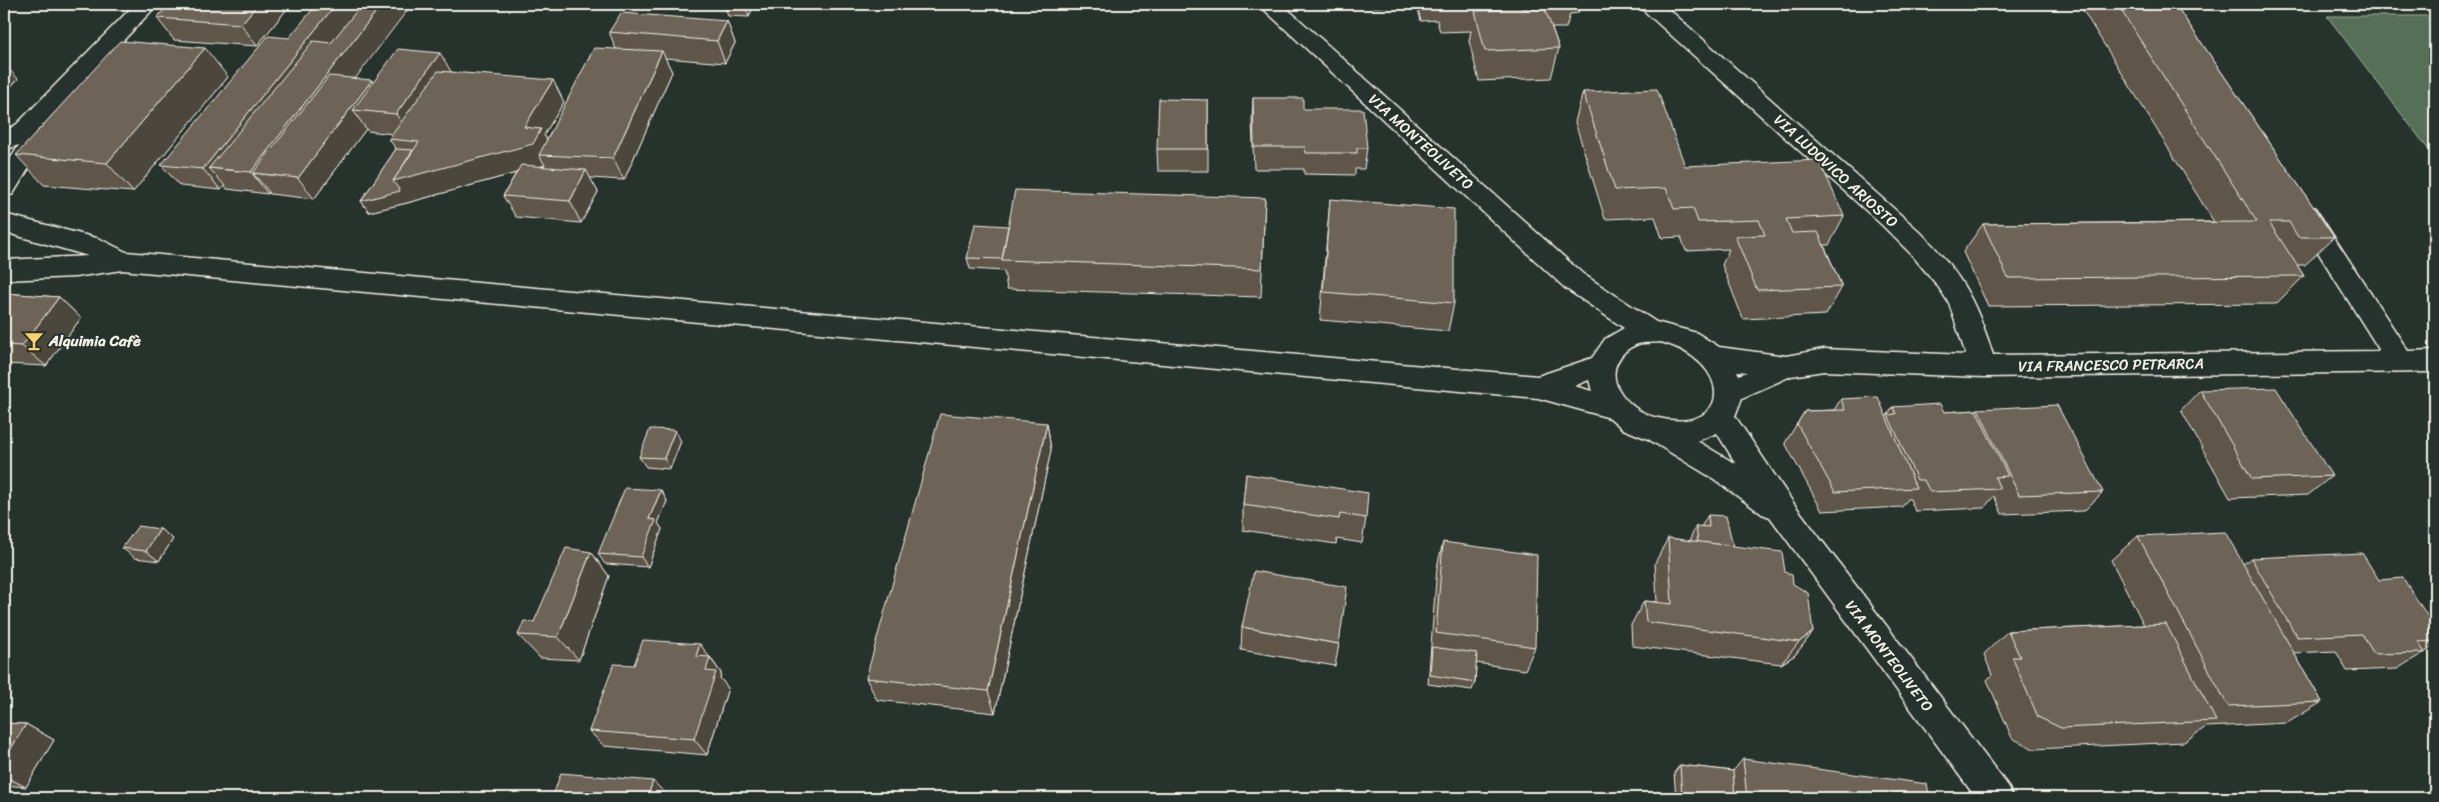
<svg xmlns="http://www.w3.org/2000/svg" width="2439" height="802" viewBox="0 0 2439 802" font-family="Sriracha,sans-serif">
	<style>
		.green { fill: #557056; stroke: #a4b09f }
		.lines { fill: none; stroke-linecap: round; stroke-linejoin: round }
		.minor-casing { stroke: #f4f1e8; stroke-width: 3 }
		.minor { fill: #26332d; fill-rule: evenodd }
		.wall { fill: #5e564a; stroke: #f4f1e8 }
		.shaded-wall { fill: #4c463c; stroke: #f4f1e8 }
		.building { fill: #6d6456; stroke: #f4f1e8 }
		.labels { text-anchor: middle; stroke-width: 4; stroke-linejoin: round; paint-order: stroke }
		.street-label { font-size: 15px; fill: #f4f1e8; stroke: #26332d }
		.poi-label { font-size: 15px; font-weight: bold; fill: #f4f1e8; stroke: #26332d; text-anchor: start }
	</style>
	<rect width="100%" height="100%" fill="#26332d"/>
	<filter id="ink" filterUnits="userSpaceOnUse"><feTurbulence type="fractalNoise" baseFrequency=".02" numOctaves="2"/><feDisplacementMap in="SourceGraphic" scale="10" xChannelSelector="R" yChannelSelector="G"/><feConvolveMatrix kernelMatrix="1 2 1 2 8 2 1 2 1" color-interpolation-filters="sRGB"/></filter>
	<g filter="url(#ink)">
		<path class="green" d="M2327 16H2435V158Z"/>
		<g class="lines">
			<defs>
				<g id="minor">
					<path d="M135 4H158L37 131 43 145 13 194 4 197V169L19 145 4 150V132L17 124Z"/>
					<path d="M1258 4H1282L1583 274 1656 322 1697 333 1719 347 1786 356 1824 349 1966 355 1949 303 1937 285 1911 254 1882 225 1642 9 1639 4H1663L1919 231C1960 272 1976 300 1993 355L2380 351 2294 214 2297 208 2306 205 2315 208 2408 351 2435 350V372L1983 377 1824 371 1791 376 1742 398 1735 416 1794 504 2008 786 2013 798H1976L1770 517 1762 514 1714 479 1648 439 1623 429 1610 418 1538 398 122 270 75 277 4 280V260L88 256 4 232V214L100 239 126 252 1538 376 1592 358 1605 339 1624 328 1565 288ZM1661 342C1733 361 1734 435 1658 418 1643 415 1627 404 1619 390 1608 371 1619 351 1638 344 1645 342 1654 343 1661 342ZM1737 371 1747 372 1739 375ZM1589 380 1592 391 1574 386ZM1717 433 1736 464 1697 441Z"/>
				</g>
			</defs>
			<use href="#minor" class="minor-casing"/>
			<use href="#minor" class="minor"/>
		</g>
		<g class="wall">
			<path d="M169 4H291L257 46 174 40 157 18Z"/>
			<path d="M754 4 749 17 728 16 724 5Z"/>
			<path d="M1373 4H1580L1578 13 1570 14 1566 28H1552L1559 48 1551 78 1479 81 1469 41 1471 31 1440 32 1437 20 1421 21 1417 5 1374 7Z"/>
			<path d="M2079 4H2175L2334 237 2305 265H2297L2304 276 2276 304 1988 306 1963 252 1983 224 2214 222Z"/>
			<path d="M727 21 735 43 725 63 665 58 672 72 624 180 590 178 598 192 581 223 516 217 503 196 516 173 407 203 369 212 361 201 396 149 389 139 393 134 368 131 366 129 314 199 270 194 269 192 268 194 227 189 225 186 221 190 180 186 161 165 355 79 373 83 451 72 564 102 544 135 547 140 616 49 609 32Z"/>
			<path d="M228 77 133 192 44 185 16 155Z"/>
			<path d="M1583 92 1685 166 1844 216 1829 245H1824L1842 287 1826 315 1743 319 1722 265 1729 249 1686 251 1681 237 1662 238 1655 217 1605 219 1575 122Z"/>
			<path d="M1253 98 1303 109 1367 148 1364 169H1355V175L1304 174V169H1254L1252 120Z"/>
			<path d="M1208 100V171H1158L1157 149Z"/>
			<path d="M1265 198 1261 297 1007 289 1004 271 970 269 967 258 1008 226Z"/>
			<path d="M1330 199 1454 303 1448 331 1320 320Z"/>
			<path d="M4 293 59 297 81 318 46 366 4 364Z"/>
			<path d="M2200 390 2332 476 2308 495 2230 498 2181 410Z"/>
			<path d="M1841 399 1886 417 1893 407 1944 412 1976 410 1978 409 2103 492 2084 511 2002 514 1994 496 1984 508 1915 511 1910 499H1908L1902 507 1822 511 1785 443 1805 411 1834 410Z"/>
			<path d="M1047 423 1051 450 995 713 877 700 866 678Z"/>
			<path d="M681 441 670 469 646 467 639 457Z"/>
			<path d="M1246 474 1366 518 1362 543 1337 539 1336 544 1243 530V505Z"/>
			<path d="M661 490 667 501 658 523 662 529 648 567 605 564 598 554Z"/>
			<path d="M1708 515 1733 546 1785 572 1793 584 1813 632 1795 655 1781 664 1632 646 1631 625 1644 601 1657 602 1655 563 1668 538 1691 541V536L1696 526 1702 527V525Z"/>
			<path d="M160 529 173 539 159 561 135 558 122 548Z"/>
			<path d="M2138 536 2243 564 2251 558 2379 580 2435 628V646L2397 669 2347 671 2336 651 2294 653 2322 702 2287 723 2206 727 2184 742 2034 749 2012 738 1987 680 1992 675 1984 654 2008 631 2144 625 2111 560Z"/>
			<path d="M1443 542 1535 647 1525 670 1476 663 1475 682 1472 690 1428 684 1437 567Z"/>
			<path d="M591 552 609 576 579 660 540 658 518 635 534 622Z"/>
			<path d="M1242 627 1339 644 1335 666 1241 650Z"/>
			<path d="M710 657 721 673 720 678 728 688 707 755 604 746 589 731 634 665Z"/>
			<path d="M4 723 26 724 54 740 26 787 4 785Z"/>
			<path d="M1743 759 1930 798H1676L1674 773 1680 765 1733 771Z"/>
		</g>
		<g class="shaded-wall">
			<path d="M258 4H291L257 46 241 24Z"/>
			<path d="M336 4H368L237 171 209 168 225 186 221 190 203 169Z"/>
			<path d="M382 4H412L281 176 253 173 269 192 268 194 251 172Z"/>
			<path d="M745 4H754L749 17 745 5Z"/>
			<path d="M727 21 735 43 725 63 717 41Z"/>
			<path d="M205 48 228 77 133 192 107 163Z"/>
			<path d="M662 51 672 72 624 180 613 158Z"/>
			<path d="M440 53 453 75 410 135 396 114Z"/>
			<path d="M4 64 18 79 4 94Z"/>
			<path d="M372 80 386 102 353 110 366 129 314 199 298 178Z"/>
			<path d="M553 80 564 102 544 135 553 150 539 155 545 165 407 203 369 212 361 201 393 181 524 127Z"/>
			<path d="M586 170 598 192 581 223 570 201Z"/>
			<path d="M59 297 81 318 46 366 22 346Z"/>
			<path d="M1047 423 1051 450 995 713 988 691Z"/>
			<path d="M675 430 681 441 670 469 664 458Z"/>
			<path d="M661 490 667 501 658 523 662 529 648 567 641 557 649 519Z"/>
			<path d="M160 529 173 539 159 561 146 551Z"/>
			<path d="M591 552 609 576 579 660 558 637Z"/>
			<path d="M1813 632 1795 655 1781 664 1799 642Z"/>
			<path d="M700 644 721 673 720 678 728 688 707 755 694 739 696 656Z"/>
			<path d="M26 724 54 740 26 787 4 776V760Z"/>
			<path d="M653 781 670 798H647Z"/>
		</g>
		<g class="building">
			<path d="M169 4H258L241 24 157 18Z"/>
			<path d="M317 4H336L203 169 161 165 268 36 289 38Z"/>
			<path d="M362 4H382L251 172 209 168 313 41 331 43Z"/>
			<rect x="724" y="4" width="21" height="1"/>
			<path d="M1499 4H1521L1523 9H1545L1559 48 1485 51 1475 11 1501 10Z"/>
			<path d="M2117 4H2175L2334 237H2298L2289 222H2269L2304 276 2008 278 1983 224 2257 222Z"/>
			<path d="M621 13 727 21 717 41 609 32Z"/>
			<path d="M120 41 205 48 107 163 16 155Z"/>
			<path d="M594 48 662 51 613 158 539 155Z"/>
			<path d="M398 49 440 53 396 114 353 110Z"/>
			<path d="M438 71 553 80 524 127 541 129 533 144 393 181 419 142 389 139Z"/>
			<path d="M329 76 372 80 298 178 253 173Z"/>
			<path d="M1657 89 1685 166 1819 160 1844 216 1786 219 1792 233 1818 232 1842 287 1757 290 1735 236 1765 235 1759 220 1698 222 1693 208 1674 209 1666 188 1615 190 1583 92Z"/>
			<path d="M1253 98H1303V109H1363L1367 148H1357V153H1306L1305 147H1254Z"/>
			<path d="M1159 99 1208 100V149H1157Z"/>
			<path d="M396 149 413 150 393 181 400 191 361 201Z"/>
			<path d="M521 165 586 170 570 201 503 196Z"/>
			<path d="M1015 190 1265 198 1262 269 1002 260Z"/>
			<path d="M1330 199 1454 209V303L1323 292Z"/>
			<path d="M975 224 1008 226 1002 259 967 258Z"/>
			<path d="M4 293 59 297 22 346 4 345Z"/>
			<path d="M2276 388 2332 476 2252 479 2200 390Z"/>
			<path d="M1878 397 1916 488 1835 492 1797 424 1805 411 1845 410 1841 399Z"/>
			<path d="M1940 404 1944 412 1976 410 2008 476 1995 477 2000 489 1930 492 1924 480H1917L1888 415 1896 414 1893 407Z"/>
			<path d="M2057 405 2103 492 2019 495 1978 409Z"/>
			<path d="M940 414 1047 423 988 691 866 678Z"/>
			<path d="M650 429 675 430 664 458 639 457Z"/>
			<path d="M1246 474 1368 493 1366 518 1340 514 1339 519 1243 505Z"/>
			<path d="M625 488 661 490 649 519 656 520 641 557 598 554Z"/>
			<path d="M1708 515 1726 516 1733 546 1698 542 1696 526 1709 527Z"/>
			<path d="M138 526 160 529 146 551 122 548Z"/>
			<path d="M2225 532 2322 702 2228 706 2138 536Z"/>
			<path d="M1668 538 1782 552 1785 572 1792 575 1793 584 1808 593 1813 632 1799 642 1646 622 1644 601 1672 604Z"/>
			<path d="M1443 542 1537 555 1535 647 1436 633Z"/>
			<path d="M566 548 591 552 558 637 518 635 524 621 534 622Z"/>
			<path d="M2362 553 2379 580 2403 578 2435 628V641L2418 642 2425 653 2374 654 2362 634 2297 637 2251 558Z"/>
			<path d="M1254 571 1347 587 1339 644 1242 627Z"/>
			<path d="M2166 624 2216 721 2061 728 2038 717 2012 657H2020L2008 631Z"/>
			<path d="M643 640 700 644 696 656 710 657 706 671 716 672 694 739 589 731 614 664 634 665Z"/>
			<path d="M1432 647 1477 653 1475 682 1430 675Z"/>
			<path d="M4 723 26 724 4 760Z"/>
			<path d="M1743 759 1927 784 1930 798H1747Z"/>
			<path d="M1680 765 1733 771 1735 798H1682Z"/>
			<path d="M561 773 653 781 647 798H552Z"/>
		</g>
	</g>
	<defs>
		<symbol id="bar-bare" viewBox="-9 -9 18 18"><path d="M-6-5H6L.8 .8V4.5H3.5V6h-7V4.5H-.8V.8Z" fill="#ffd166" stroke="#26332d" stroke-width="2.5" paint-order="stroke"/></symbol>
	</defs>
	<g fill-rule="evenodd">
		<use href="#bar-bare" x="20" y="327" width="28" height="28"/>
	</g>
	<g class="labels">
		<g class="street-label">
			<text transform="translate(1421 142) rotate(42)" y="5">VIA MONTEOLIVETO</text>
			<text transform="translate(1836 171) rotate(42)" y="5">VIA LUDOVICO ARIOSTO</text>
			<text transform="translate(2111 365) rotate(-1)" y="5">VIA FRANCESCO PETRARCA</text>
			<text transform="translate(1889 656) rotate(53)" y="5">VIA MONTEOLIVETO</text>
		</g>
		<g class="poi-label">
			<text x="49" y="346">Alquimia Cafè</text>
		</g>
	</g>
	<rect width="2439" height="802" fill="none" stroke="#26332d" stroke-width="20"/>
	<rect x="10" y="10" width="2419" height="782" fill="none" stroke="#f4f1e8" stroke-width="2" filter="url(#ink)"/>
</svg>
